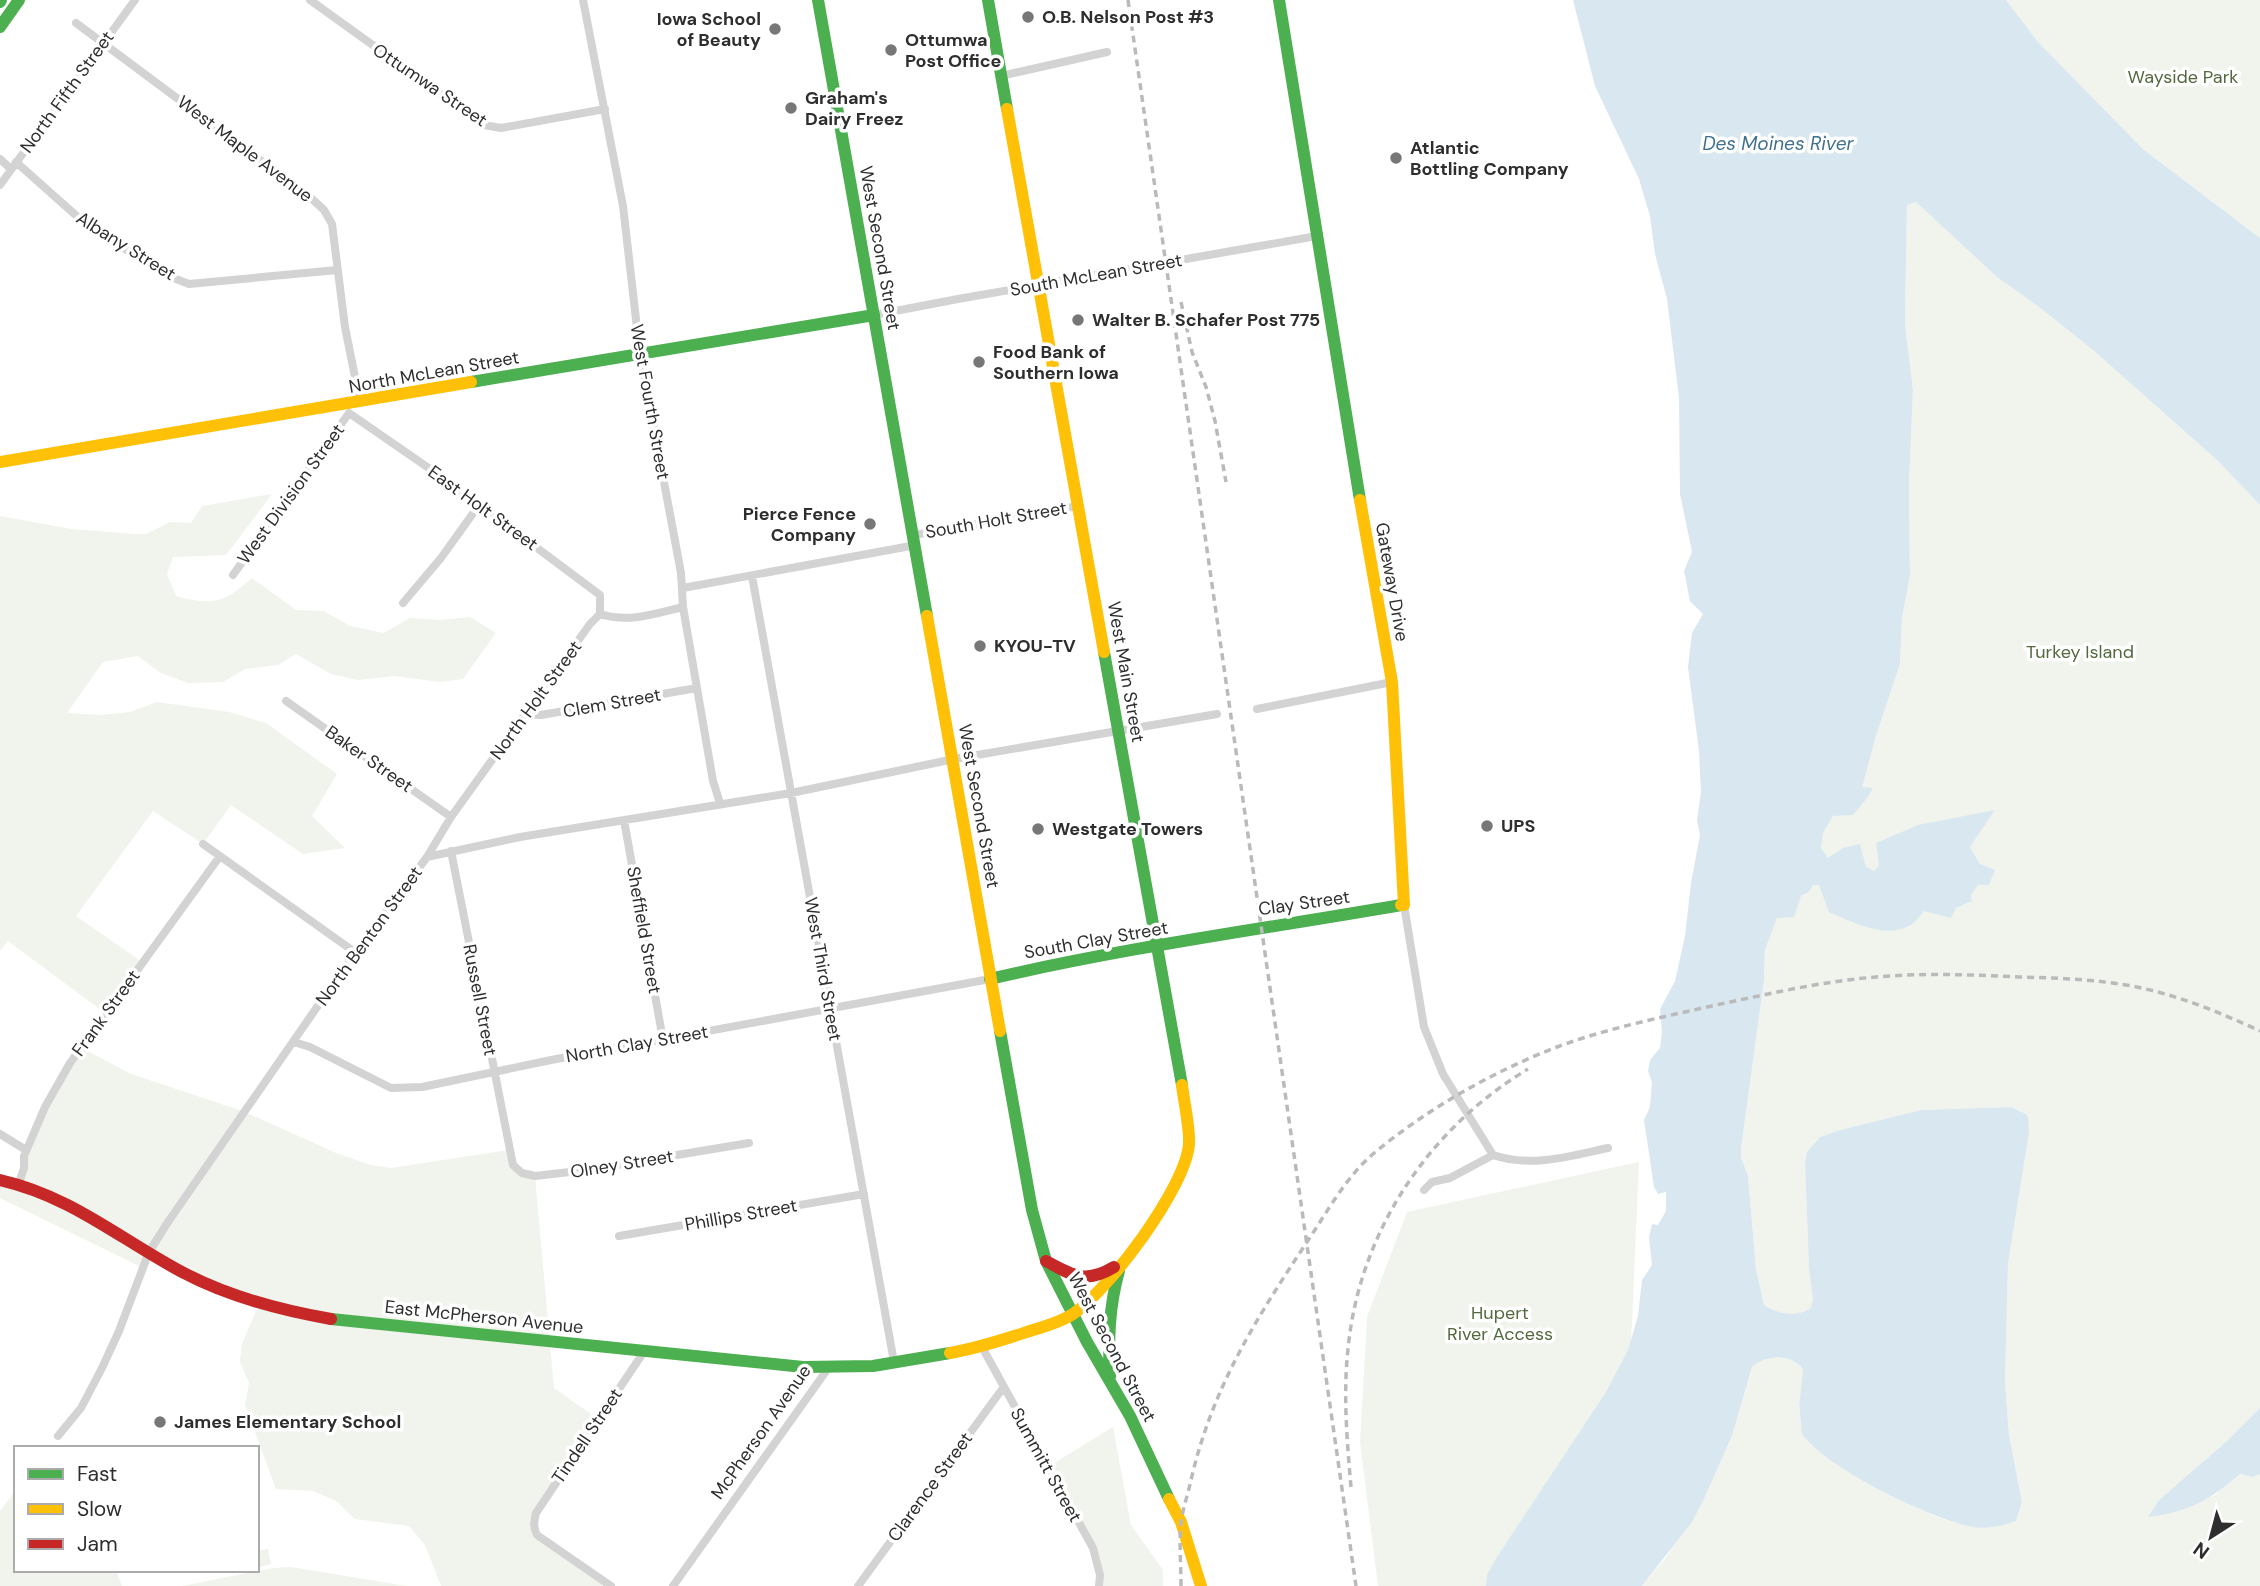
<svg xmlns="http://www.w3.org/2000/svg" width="2260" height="1586" font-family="'DM Sans',sans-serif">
<rect width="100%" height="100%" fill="#fff"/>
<path fill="#f0f4ec" d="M2006 0H2260V238L2144 150 2039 43Z
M1916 202 1997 277 2043 310 2093 350 2217 460 2260 505V1408L2228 1440 2159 1500 2149 1516 2167 1514 2215 1495 2240 1474 2252 1477 2260 1474V1586H1642L1665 1559 1703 1501 1732 1436 1752 1367C1765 1355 1793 1353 1803 1370L1799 1405 1801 1427C1855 1468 1943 1548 2016 1521L2022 1502 2009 1435 2005 1382 2008 1264 2029 1133 2021 1111 2011 1107 1921 1110 1840 1130 1820 1137 1814 1143 1805 1162 1809 1269 1813 1300 1810 1309C1795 1317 1778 1314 1764 1305L1756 1269 1748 1176 1741 1157V1149L1764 981 1765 950 1777 918 1801 896 1809 892 1813 885H1820L1910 925 1924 911 1956 908 1972 901 1971 895 1978 885 1995 871 1980 864 1970 847 1994 811 1961 818 1879 865 1874 871 1866 868 1843 848 1828 859 1821 848 1823 833 1833 816 1868 797 1872 789 1861 788 1876 736 1900 664 1902 618 1910 576 1909 484 1913 390 1905 324 1907 205Z
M272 494 226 555 173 557 167 574 176 596C212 606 224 603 252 578L296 610 324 611 350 626 384 633 410 618 440 620 470 617 496 633 463 679 440 682 394 676 358 680 331 674 296 654 278 665 245 669 223 682 188 683 161 673 138 656 103 662 67 713 101 715 130 712 157 702 229 712 266 723 337 774 312 816 345 848 303 854 231 805 203 844 153 811 76 916 142 962 105 1013 8 941 0 951V516L71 529 135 534H146L170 522 191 523 202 506Z
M80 1047 131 1074 245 1112 336 1153 371 1165 391 1168 509 1150 513 1166 535 1176 554 1388 598 1419 536 1513 534 1529 605 1582 602 1586H441L425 1545 409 1526 355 1519 336 1501 313 1491 276 1489 245 1405 249 1383 240 1362 242 1344 259 1304 150 1252 143 1268 0 1198V1180L19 1183 45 1107Z
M1639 1162 1631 1345 1566 1482 1491 1586H1378L1360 1442 1367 1317 1407 1212Z
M1113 1427 1131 1525 1163 1570V1586H1099L1093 1548 1048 1467Z
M16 1490V1570H116L122 1586H0V1511Z
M268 1549 271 1564 257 1568V1551Z
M291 1567 407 1586H182L273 1568Z"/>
<path fill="#d9e8f0" d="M1573 0H2006L2039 43 2144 150 2260 238V505L2217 460 2093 350 2043 310 1997 277 1916 202 1907 205 1905 324 1913 390 1909 484 1910 576 1902 618 1900 664 1876 736 1862 787 1873 788 1868 797 1853 815 1833 816 1823 833 1821 848 1828 858 1843 848 1860 844 1866 867 1874 871 1879 865 1876 843 1918 825 1995 810 1970 847 1980 864 1995 870 1989 885H1978L1971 895 1972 901 1956 908 1951 918 1924 911C1920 916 1915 923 1909 926 1884 939 1853 922 1829 912L1819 885H1813L1809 892 1801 896 1794 917 1777 918 1765 950 1764 981 1741 1149V1157L1748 1176 1756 1269 1764 1305C1778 1314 1795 1317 1810 1309L1813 1300 1809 1269 1805 1162 1807 1152 1820 1137 1840 1130 1921 1110 2011 1107 2026 1114 2028 1117 2029 1133 2008 1264 2005 1382 2009 1435 2022 1502 2016 1521C2004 1526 1986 1529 1973 1527 1930 1519 1828 1469 1802 1434L1799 1405 1803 1370C1793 1353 1765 1355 1752 1367L1732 1436 1703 1501 1692 1522 1642 1586H1486L1487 1575 1495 1560 1606 1392 1628 1350 1638 1316 1642 1280 1652 1265 1649 1237 1652 1224 1658 1225 1666 1211V1192L1658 1194 1654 1187 1644 1120 1650 1107 1652 1082 1648 1071 1650 1060 1660 1048 1662 1031 1660 1009 1675 981 1685 936 1691 883 1700 835 1697 820 1701 792 1699 751 1688 667 1692 633 1703 614 1690 601 1684 571 1692 552 1680 494 1679 398 1667 299 1655 254 1650 216 1639 179 1595 86Z
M2260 1408V1474L2252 1477 2240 1474C2210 1500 2189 1512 2148 1517L2159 1500 2228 1440Z"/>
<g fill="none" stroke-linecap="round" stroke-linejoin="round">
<path stroke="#d3d3d3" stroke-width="8" d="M310 0 484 125 501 128 605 109
M583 0 623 206 640 354 681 573 683 607 713 781 720 803
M76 23 311 198 324 210 332 224 345 327 360 402
M1001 76 1107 52
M0 159 11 169
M16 162 89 227 171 277 189 284 337 270
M0 185 135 0
M874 315 958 299 1317 236
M349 413 446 480 600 595V614
M914 535 1078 506
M233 575 349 413
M752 576 894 1362
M683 588 916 545
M403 603 441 558 479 505
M600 614C629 623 654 614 683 607
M286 701 451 817
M1257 709 1392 682
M526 714 541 715 697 688
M624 820 663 1040
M203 844 356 953
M451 851 513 1165 522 1173 535 1176 587 1170 749 1143
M427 857 451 817 590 624 600 614
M1404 905 1424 1027 1443 1074 1493 1155
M294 1042 310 1047 391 1088 422 1087 551 1060 990 979
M0 1134 26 1150
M1493 1155C1531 1168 1570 1156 1608 1148
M19 1183 24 1168V1156L45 1107 70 1063 220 856
M1424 1190 1432 1182 1450 1178 1493 1155
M619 1236 864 1194
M982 1347 1093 1548 1100 1575 1099 1586
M58 1436 81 1408 102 1368 119 1331 149 1252 168 1222 333 984 427 857 520 837 791 793 954 759 1217 714
M611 1586 537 1535C533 1527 534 1521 536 1513L645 1350
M673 1586 829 1367
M858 1586 1003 1388"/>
<path stroke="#4caf50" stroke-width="12" d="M818 0 927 616
M988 0 1007 109
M1279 0 1360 500
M0 2 1 0
M0 27 19 0
M471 382 874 315
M1104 652 1182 1085
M990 979C1126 947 1264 929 1401 905
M1000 1031 1032 1210 1046 1261 1087 1342 1130 1416 1169 1499
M331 1319 803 1367 873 1366 950 1353
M1110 1377C1108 1340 1109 1307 1119 1271"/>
<path stroke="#ffc107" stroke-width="12" d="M1007 109 1104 652
M0 462 471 382
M1360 500 1392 682 1404 905H1401
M927 616 1000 1031
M950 1353C979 1348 1005 1339 1033 1330 1046 1326 1061 1322 1073 1314 1109 1290 1186 1187 1189 1144 1190 1127 1184 1103 1182 1085
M1169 1499 1181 1522 1201 1586"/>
<path stroke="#c62828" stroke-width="12" d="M0 1180C71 1196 120 1239 182 1272 229 1297 279 1310 331 1319
M1046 1261C1073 1276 1086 1284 1114 1267"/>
<path stroke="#bababa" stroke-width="3.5" stroke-dasharray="7 5" stroke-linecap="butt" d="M1128 0 1356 1586
M1181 302 1192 352 1206 387 1215 421 1226 482
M1351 1487C1347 1441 1343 1394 1348 1349 1359 1233 1428 1129 1528 1069
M1181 1586C1181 1565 1179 1543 1181 1522 1183 1508 1188 1494 1191 1480 1212 1389 1254 1322 1305 1245 1326 1214 1345 1178 1373 1154 1427 1109 1492 1072 1557 1047 1608 1028 1663 1017 1716 1005 1773 993 1832 979 1891 976 1934 973 1976 975 2019 977 2055 978 2090 979 2126 985 2173 993 2217 1011 2260 1031"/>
</g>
<g fill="#777" stroke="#fff" stroke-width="2.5">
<circle cx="1028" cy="17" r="7"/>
<circle cx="775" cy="29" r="7"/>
<circle cx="891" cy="50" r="7"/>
<circle cx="791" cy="108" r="7"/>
<circle cx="1396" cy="158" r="7"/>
<circle cx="1078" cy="320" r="7"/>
<circle cx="979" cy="362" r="7"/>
<circle cx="870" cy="524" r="7"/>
<circle cx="980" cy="646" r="7"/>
<circle cx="1487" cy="826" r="7"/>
<circle cx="1038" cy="829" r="7"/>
<circle cx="160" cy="1422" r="7"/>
</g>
<g text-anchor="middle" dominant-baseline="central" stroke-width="7" stroke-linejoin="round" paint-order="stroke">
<g font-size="18" font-weight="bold" fill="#2e2e2e" stroke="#fff" text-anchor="start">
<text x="1042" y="17">O.B. Nelson Post #3</text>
<text x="761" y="19" text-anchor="end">Iowa School<tspan x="761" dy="21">of Beauty</tspan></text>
<text x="905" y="40">Ottumwa<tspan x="905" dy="21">Post Office</tspan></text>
<text x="805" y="98">Graham's<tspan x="805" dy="21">Dairy Freez</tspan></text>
<text x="1410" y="148">Atlantic<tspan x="1410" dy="21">Bottling Company</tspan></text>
<text x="1092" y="320">Walter B. Schafer Post 775</text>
<text x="993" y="352">Food Bank of<tspan x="993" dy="21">Southern Iowa</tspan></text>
<text x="856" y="514" text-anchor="end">Pierce Fence<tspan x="856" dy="21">Company</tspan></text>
<text x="994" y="646">KYOU-TV</text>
<text x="1501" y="826">UPS</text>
<text x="1052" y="829">Westgate Towers</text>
<text x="174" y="1422">James Elementary School</text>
</g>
<g font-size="18" fill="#52683d" stroke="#fff">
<text x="2183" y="77">Wayside Park</text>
<text x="2080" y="652">Turkey Island</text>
<text x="1500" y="1313">Hupert<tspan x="1500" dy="21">River Access</tspan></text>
</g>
<g font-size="18" fill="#2e2e2e" stroke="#fff">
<text transform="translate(430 85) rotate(34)">Ottumwa Street</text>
<text transform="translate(67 92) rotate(-54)">North Fifth Street</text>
<text transform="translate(245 149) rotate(37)">West Maple Avenue</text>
<text transform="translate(126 246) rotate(32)">Albany Street</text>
<text transform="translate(880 248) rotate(80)">West Second Street</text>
<text transform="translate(1096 275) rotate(-10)">South McLean Street</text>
<text transform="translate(434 372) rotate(-10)">North McLean Street</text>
<text transform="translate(650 402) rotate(80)">West Fourth Street</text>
<text transform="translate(291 494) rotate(-54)">West Division Street</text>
<text transform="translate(483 508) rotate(36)">East Holt Street</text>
<text transform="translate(996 520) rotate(-10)">South Holt Street</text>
<text transform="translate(1392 582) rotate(80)">Gateway Drive</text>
<text transform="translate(1126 672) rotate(80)">West Main Street</text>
<text transform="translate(536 700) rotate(-54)">North Holt Street</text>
<text transform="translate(612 703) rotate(-10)">Clem Street</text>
<text transform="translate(369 759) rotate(35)">Baker Street</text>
<text transform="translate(979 806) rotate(80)">West Second Street</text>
<text transform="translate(1304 903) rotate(-8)">Clay Street</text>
<text transform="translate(644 930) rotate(80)">Sheffield Street</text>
<text transform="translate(369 936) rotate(-54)">North Benton Street</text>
<text transform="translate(1096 940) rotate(-10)">South Clay Street</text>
<text transform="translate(823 969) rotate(80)">West Third Street</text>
<text transform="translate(480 1000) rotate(79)">Russell Street</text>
<text transform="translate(106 1013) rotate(-54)">Frank Street</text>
<text transform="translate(637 1044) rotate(-10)">North Clay Street</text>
<text transform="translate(622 1164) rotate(-9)">Olney Street</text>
<text transform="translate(741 1215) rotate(-10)">Phillips Street</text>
<text transform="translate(484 1317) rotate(6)">East McPherson Avenue</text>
<text transform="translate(1112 1347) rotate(62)">West Second Street</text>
<text transform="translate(761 1432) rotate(-55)">McPherson Avenue</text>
<text transform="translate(587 1436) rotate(-56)">Tindell Street</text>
<text transform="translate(1046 1465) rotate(61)">Summitt Street</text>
<text transform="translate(930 1487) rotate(-54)">Clarence Street</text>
</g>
<g font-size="19" font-style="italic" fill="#3f718d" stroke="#fff">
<text x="1778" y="143">Des Moines River</text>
</g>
</g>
<rect x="14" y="1446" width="245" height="126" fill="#ffffff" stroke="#ababab" stroke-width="2"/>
<rect x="28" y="1469" width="35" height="10" fill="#4caf50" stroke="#ababab" stroke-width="2"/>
<text x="77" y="1481" font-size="21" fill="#2e2e2e">Fast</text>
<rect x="28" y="1504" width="35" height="10" fill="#ffc107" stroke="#ababab" stroke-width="2"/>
<text x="77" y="1516" font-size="21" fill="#2e2e2e">Slow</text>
<rect x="28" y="1539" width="35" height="10" fill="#c62828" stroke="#ababab" stroke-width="2"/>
<text x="77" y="1551" font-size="21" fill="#2e2e2e">Jam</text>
<g transform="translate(2211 1537) rotate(216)" stroke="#ffffff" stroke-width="5" paint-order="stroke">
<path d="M0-5L12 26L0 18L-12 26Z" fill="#2e2e2e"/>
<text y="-10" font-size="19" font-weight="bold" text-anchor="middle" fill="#2e2e2e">N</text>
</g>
</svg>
